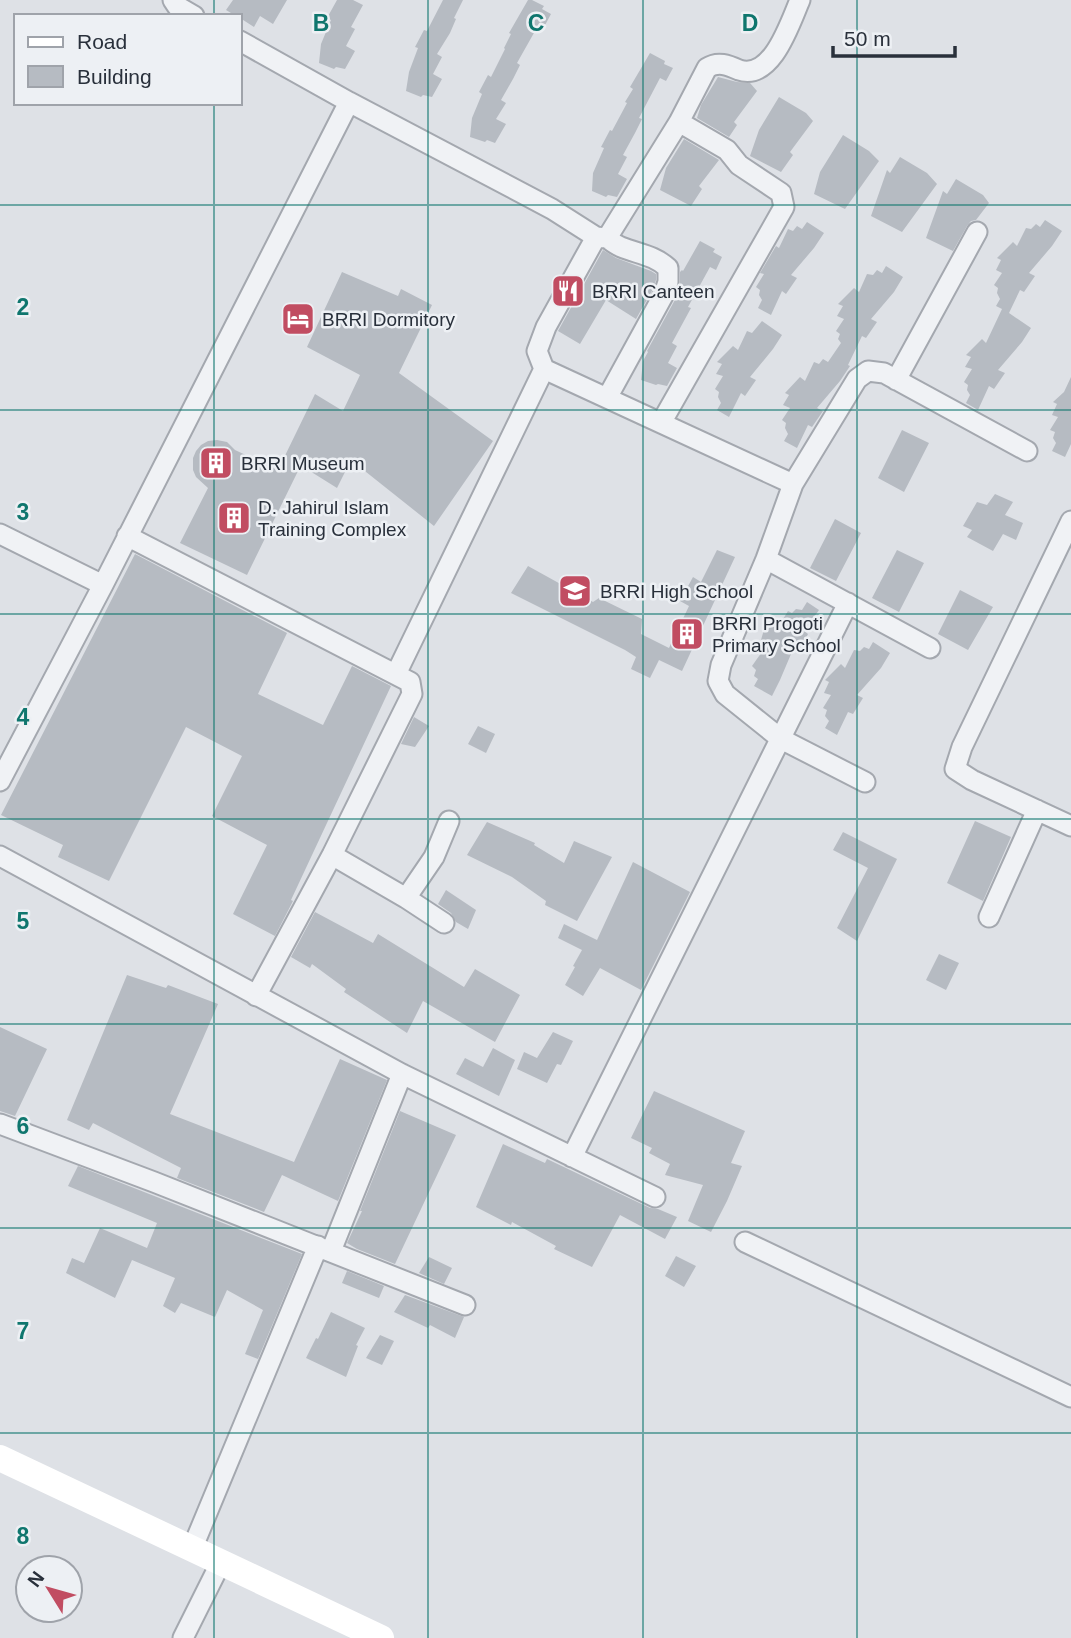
<svg xmlns="http://www.w3.org/2000/svg" width="1071" height="1638" font-family="Helvetica,sans-serif">
<rect width="100%" height="100%" fill="#dee1e6"/>
<path fill="#b6bbc2" d="M233 0H287L273 24 260 16 254 27 240 18V16H236L226 10Z
M337 0H353L363 5 351 27 355 29 346 46 355 51 345 69 336 67 334 69 319 63 321 44 331 20 327 18Z
M443 0H463L454 18 456 19 450 33 437 54 442 57 433 74 442 79 432 97 423 95 421 97 406 91 409 72 418 48 415 47 424 30 427 31Z
M528 0H532L544 6 542 9 551 14 544 27 539 24 517 63 520 65 513 79 501 100 506 103 496 119 506 124 495 143 487 140 485 142 470 137 472 118 482 94 479 92 488 75 491 77 505 49 504 48 511 34 509 33Z
M650 53 665 61 664 64 673 68 666 81 660 78 639 118 642 119 635 133 623 155 627 157 618 174 627 179 617 197 608 195 606 197 592 191 593 173 604 148 601 147 610 130 612 131 627 103 625 102 633 89 630 87Z
M718 77 737 82 750 83 757 91 734 122 737 125 729 137 697 118 701 105Z
M779 97 806 113 813 121 790 152 793 155 781 172 750 156 759 130Z
M843 135 869 151 879 161 845 209 814 194 820 172Z
M684 139 719 160 699 186 702 189 691 206 660 190 666 168Z
M900 157 927 173 937 184 902 232 871 216 887 170 890 173Z
M956 179 983 195 989 203 976 220 971 221 967 226 953 251 926 238 943 191 947 194Z
M1045 220 1062 231 1052 246 1029 273 1035 276 1024 292 1020 290 1009 313 1031 328 1022 342 998 370 1005 373 994 389 989 386 978 410 966 403 970 395 967 390 968 385 964 382 972 369 965 367 971 357 966 355 982 339 986 343 1002 309 996 306 1000 299 997 293 998 288 994 285 1002 273 996 270 1001 260 997 258 1013 242 1017 246 1026 228 1031 229 1036 224 1040 227Z
M807 222 824 233 814 248 791 275 797 278 786 294 782 291 771 315 758 308 762 300 759 295 760 290 756 287 764 274 760 273 776 246 779 248 788 229 793 231 797 226 802 229Z
M700 241 715 249 713 252 722 257 716 270 710 267 688 307 691 308 672 343 677 346 668 363 677 368 667 386 658 384 656 385 641 380 643 361 648 352 647 351 676 298 680 285V272L682 270 683 271Z
M603 250 616 258 651 271 656 274V280L653 289 636 319 606 300 580 344 558 331Z
M886 266 903 277 894 292 871 319 877 322 866 338 862 336 848 365 850 366 840 381 817 408 823 411 812 427 808 425 797 448 784 441 788 434 785 428 786 423 782 420 790 408 783 405 789 395 785 393 800 377 805 381 814 362 819 364 823 359 828 362 841 343 838 339 840 334 836 331 844 319 837 316 843 306 838 304 854 288 859 292 867 274 873 275 877 270 882 273Z
M342 272 398 296 401 289 432 305 399 373 493 441 434 526 351 460 337 488 305 468 303 471 299 469 247 575 180 543 208 488 196 477 193 470V458L196 451 201 445 208 441 217 440 227 442 235 450 278 470 315 394 343 411 360 375 307 347Z
M762 321 782 335 773 349 750 377 756 380 745 396 741 393 729 417 717 410 721 403 718 397 719 392 715 389 723 376 716 374 722 364 717 362 733 346 738 350 747 331 752 333Z
M1071 377V444L1065 457 1052 451 1056 443 1053 438 1055 432 1050 430 1058 417 1052 415 1057 404 1053 402 1064 392Z
M902 430 929 443 904 492 878 478Z
M995 494 1013 502 1005 515 1023 523 1016 540 1003 534 993 551 967 537 972 530 963 526 977 502 987 505Z
M835 519 861 533 836 581 810 568Z
M717 550 735 557 682 671 659 660 650 678 631 669 636 657 625 650 511 593 528 566 593 602 599 598 642 619 641 634 669 648 689 606 680 601 693 577 701 582Z
M897 550 924 563 899 612 872 598Z
M135 554 287 633 258 694 323 725 352 666 391 686 291 900 293 901 275 936 233 914 267 845 212 816 242 756 186 727 109 881 58 857 63 845 1 815Z
M960 590 993 607 968 650 938 634Z
M807 602 819 610 804 631 808 634 799 651 794 647 780 680 772 696 754 686 758 679 754 676 756 670 752 666 764 649 759 647 765 626 768 629 775 619 780 624 788 611 792 613 796 609 802 610Z
M873 642 890 653 881 668 857 695 863 698 853 714 848 712 837 735 825 728 829 721 825 716 827 710 823 708 831 695 824 693 829 682 825 680 841 664 845 668 854 650 860 651 864 647 869 649Z
M414 717 429 726 415 747 401 744Z
M478 726 495 734 486 753 468 744Z
M975 821 1011 837 983 901 947 883Z
M487 822 535 843 534 845 564 863 574 841 612 857 577 921 545 905 546 901 512 877 467 855Z
M843 832 897 859 857 941 837 928 868 868 833 850Z
M633 862 690 892 641 990 600 968 583 996 565 985 575 967 573 966 582 950 558 938 564 924 597 940Z
M446 890 476 910 468 929 456 922 451 913 438 904Z
M315 912 373 943 378 934 464 987 475 969 520 995 495 1042 423 1001 407 1033 344 992 346 989 312 964 310 968 291 957Z
M939 954 959 963 946 990 926 980Z
M127 975 166 988 168 985 218 1004 170 1114 294 1162 340 1059 387 1080 338 1201 282 1175 264 1212 177 1178 181 1168 93 1123 89 1130 67 1120Z
M0 1027 47 1049 15 1116 0 1111Z
M553 1032 573 1041 561 1065 557 1064 547 1083 517 1069 524 1052 537 1058Z
M493 1048 515 1060 499 1096 456 1074 465 1058 483 1067Z
M654 1091 745 1131 731 1163 742 1166 727 1201 711 1232 688 1221 703 1185 665 1175 670 1164 649 1153 652 1148 631 1138Z
M400 1111 456 1135 395 1264 357 1249 347 1243 362 1211H360Z
M503 1144 545 1163 547 1159 650 1208 658 1209 677 1217 665 1239 620 1215 592 1267 554 1249 556 1246 512 1222 511 1225 476 1207Z
M78 1166 302 1254 258 1359 245 1354 263 1310 227 1290 215 1317 181 1303 175 1313 163 1306 175 1278 132 1260 115 1298 66 1273 72 1258 84 1263 100 1228 147 1248 157 1223 68 1186Z
M676 1256 696 1266 684 1287 665 1276Z
M429 1257 452 1268 444 1284 419 1273Z
M347 1271 384 1286 379 1298 342 1283Z
M405 1295 464 1317 455 1338 430 1325 428 1328 394 1312Z
M331 1312 365 1328 356 1345 358 1346 346 1377 306 1358 316 1338 318 1339Z
M380 1335 394 1341 382 1365 366 1358Z"/>
<g fill="none" stroke-linecap="round" stroke-linejoin="round">
<defs>
<path id="minor" d="M173 0 177 6 194 16
M240 41 349 102 552 209 596 237 546 327 537 351 544 369 793 484
M596 237 607 238 679 122 707 68C718 61 728 65 739 70 772 81 790 23 800 0
M607 238C611 241 616 245 621 247 638 254 654 255 668 268V282L664 294 607 398
M896 380 977 232
M661 423 784 207 781 193 739 165 727 150 679 122
M1071 521 962 747 955 769 972 780 1071 826
M0 534 103 585
M127 536 410 682 412 694 332 855 256 996
M766 559 930 648
M396 674 544 369
M0 781 103 585 349 102
M865 782 781 739 725 694 718 681 721 665 766 559 793 484 857 379 868 371 884 373 1027 451
M332 855 406 898 444 923
M0 856 402 1074 655 1197
M406 898 434 857 449 821
M989 917 1037 810
M0 1124 154 1182 465 1305
M572 1157 848 603
M745 1242 1071 1397
M331 1251 402 1074
M192 1549 318 1246
M183 1638 221 1562"/>
</defs>
<use href="#minor" stroke="#a4a8af" stroke-width="23"/>
<use href="#minor" stroke="#f0f2f5" stroke-width="19"/>
<path stroke="#fff" stroke-width="26" d="M0 1458 381 1638"/>
</g>
<path fill="none" stroke="#0f766e" stroke-width="2" stroke-opacity="0.55" d="M214 0V16M428 0V1638M643 0V1638M857 0V1638M214 103V1638M0 205H1071M0 410H1071M0 614H1071M0 819H1071M0 1024H1071M0 1228H1071M0 1433H1071"/>
<defs>
<symbol id="restaurant-square" viewBox="-11 -11 22 22"><rect x="-9" y="-9" width="18" height="18" rx="4" fill="#c14d62" stroke="#edf0f4"/><path d="M-5-6h1v4h1v-4h1v4h1v-4h1v5L-1.5 .5V6h-2V.5L-5-1ZM5-6V6H3V1.5H1.5Q1.5-4 5-6Z" fill="#fff"/></symbol>
<symbol id="hotel-square" viewBox="-11 -11 22 22"><rect x="-9" y="-9" width="18" height="18" rx="4" fill="#c14d62" stroke="#edf0f4"/><path d="M-6-4.5h1.5V1H6V5H4.5V3h-9V5H-6ZM-4 0a1.8 1.8 0 1 1 3.6 0ZM.5 0V-2.5h3Q6-2.5 6 0Z" fill="#fff"/></symbol>
<symbol id="building-square" viewBox="-11 -11 22 22"><rect x="-9" y="-9" width="18" height="18" rx="4" fill="#c14d62" stroke="#edf0f4"/><path d="M-4-6H4V6H1V3H-1V6H-4ZM-2.5-4.3h1.7v1.8h-1.7ZM.8-4.3h1.7v1.8H.8ZM-2.5-1h1.7V.8h-1.7ZM.8-1h1.7V.8H.8Z" fill="#fff"/></symbol>
<symbol id="school-square" viewBox="-11 -11 22 22"><rect x="-9" y="-9" width="18" height="18" rx="4" fill="#c14d62" stroke="#edf0f4"/><path d="M0-5L7-2L0 1L-7-2ZM-4 1L0 2.5L4 1V4Q0 6-4 4Z" fill="#fff"/></symbol>
</defs>
<g fill-rule="evenodd">
<use href="#restaurant-square" x="549" y="272" width="38" height="38"/>
<use href="#hotel-square" x="279" y="300" width="38" height="38"/>
<use href="#building-square" x="197" y="444" width="38" height="38"/>
<use href="#building-square" x="215" y="499" width="38" height="38"/>
<use href="#school-square" x="556" y="572" width="38" height="38"/>
<use href="#building-square" x="668" y="615" width="38" height="38"/>
</g>
<g text-anchor="middle" dominant-baseline="central" stroke-width="5" stroke-linejoin="round" paint-order="stroke">
<g font-size="19" fill="#29303b" stroke="#edf0f4" text-anchor="start">
<text x="592" y="291">BRRI Canteen</text>
<text x="322" y="319">BRRI Dormitory</text>
<text x="241" y="463">BRRI Museum</text>
<text x="258" y="507">D. Jahirul Islam<tspan x="258" dy="22">Training Complex</tspan></text>
<text x="600" y="591">BRRI High School</text>
<text x="712" y="623">BRRI Progoti<tspan x="712" dy="22">Primary School</tspan></text>
</g>
</g>
<g font-size="23" text-anchor="middle" font-weight="bold" fill="#0f766e" stroke="#edf0f4" stroke-width="5" stroke-linejoin="round" paint-order="stroke">
<text x="321" y="31">B</text>
<text x="536" y="31">C</text>
<text x="750" y="31">D</text>
<text x="23" y="315">2</text>
<text x="23" y="520">3</text>
<text x="23" y="725">4</text>
<text x="23" y="929">5</text>
<text x="23" y="1134">6</text>
<text x="23" y="1339">7</text>
<text x="23" y="1544">8</text>
</g>
<rect x="14" y="14" width="228" height="91" fill="#edf0f4" stroke="#9fa3aa" stroke-width="2"/>
<rect x="28" y="37" width="35" height="10" fill="#ffffff" stroke="#9fa3aa" stroke-width="2"/>
<text x="77" y="49" font-size="21" fill="#29303b">Road</text>
<rect x="28" y="66" width="35" height="21" fill="#b6bbc2" stroke="#9fa3aa" stroke-width="2"/>
<text x="77" y="84" font-size="21" fill="#29303b">Building</text>
<g transform="translate(49 1589) rotate(307)"><circle r="33" fill="#edf0f4" stroke="#9fa3aa" stroke-width="2"/>
<path d="M0-5L12 26L0 18L-12 26Z" fill="#c14d62"/>
<text y="-10" font-size="19" font-weight="bold" text-anchor="middle" fill="#29303b">N</text>
</g>
<path d="M833 46v10h122v-10" fill="none" stroke="#29303b" stroke-width="3.5"/>
<text x="844" y="46" font-size="21" fill="#29303b" stroke="#edf0f4" stroke-width="5" paint-order="stroke">50 m</text>
</svg>
